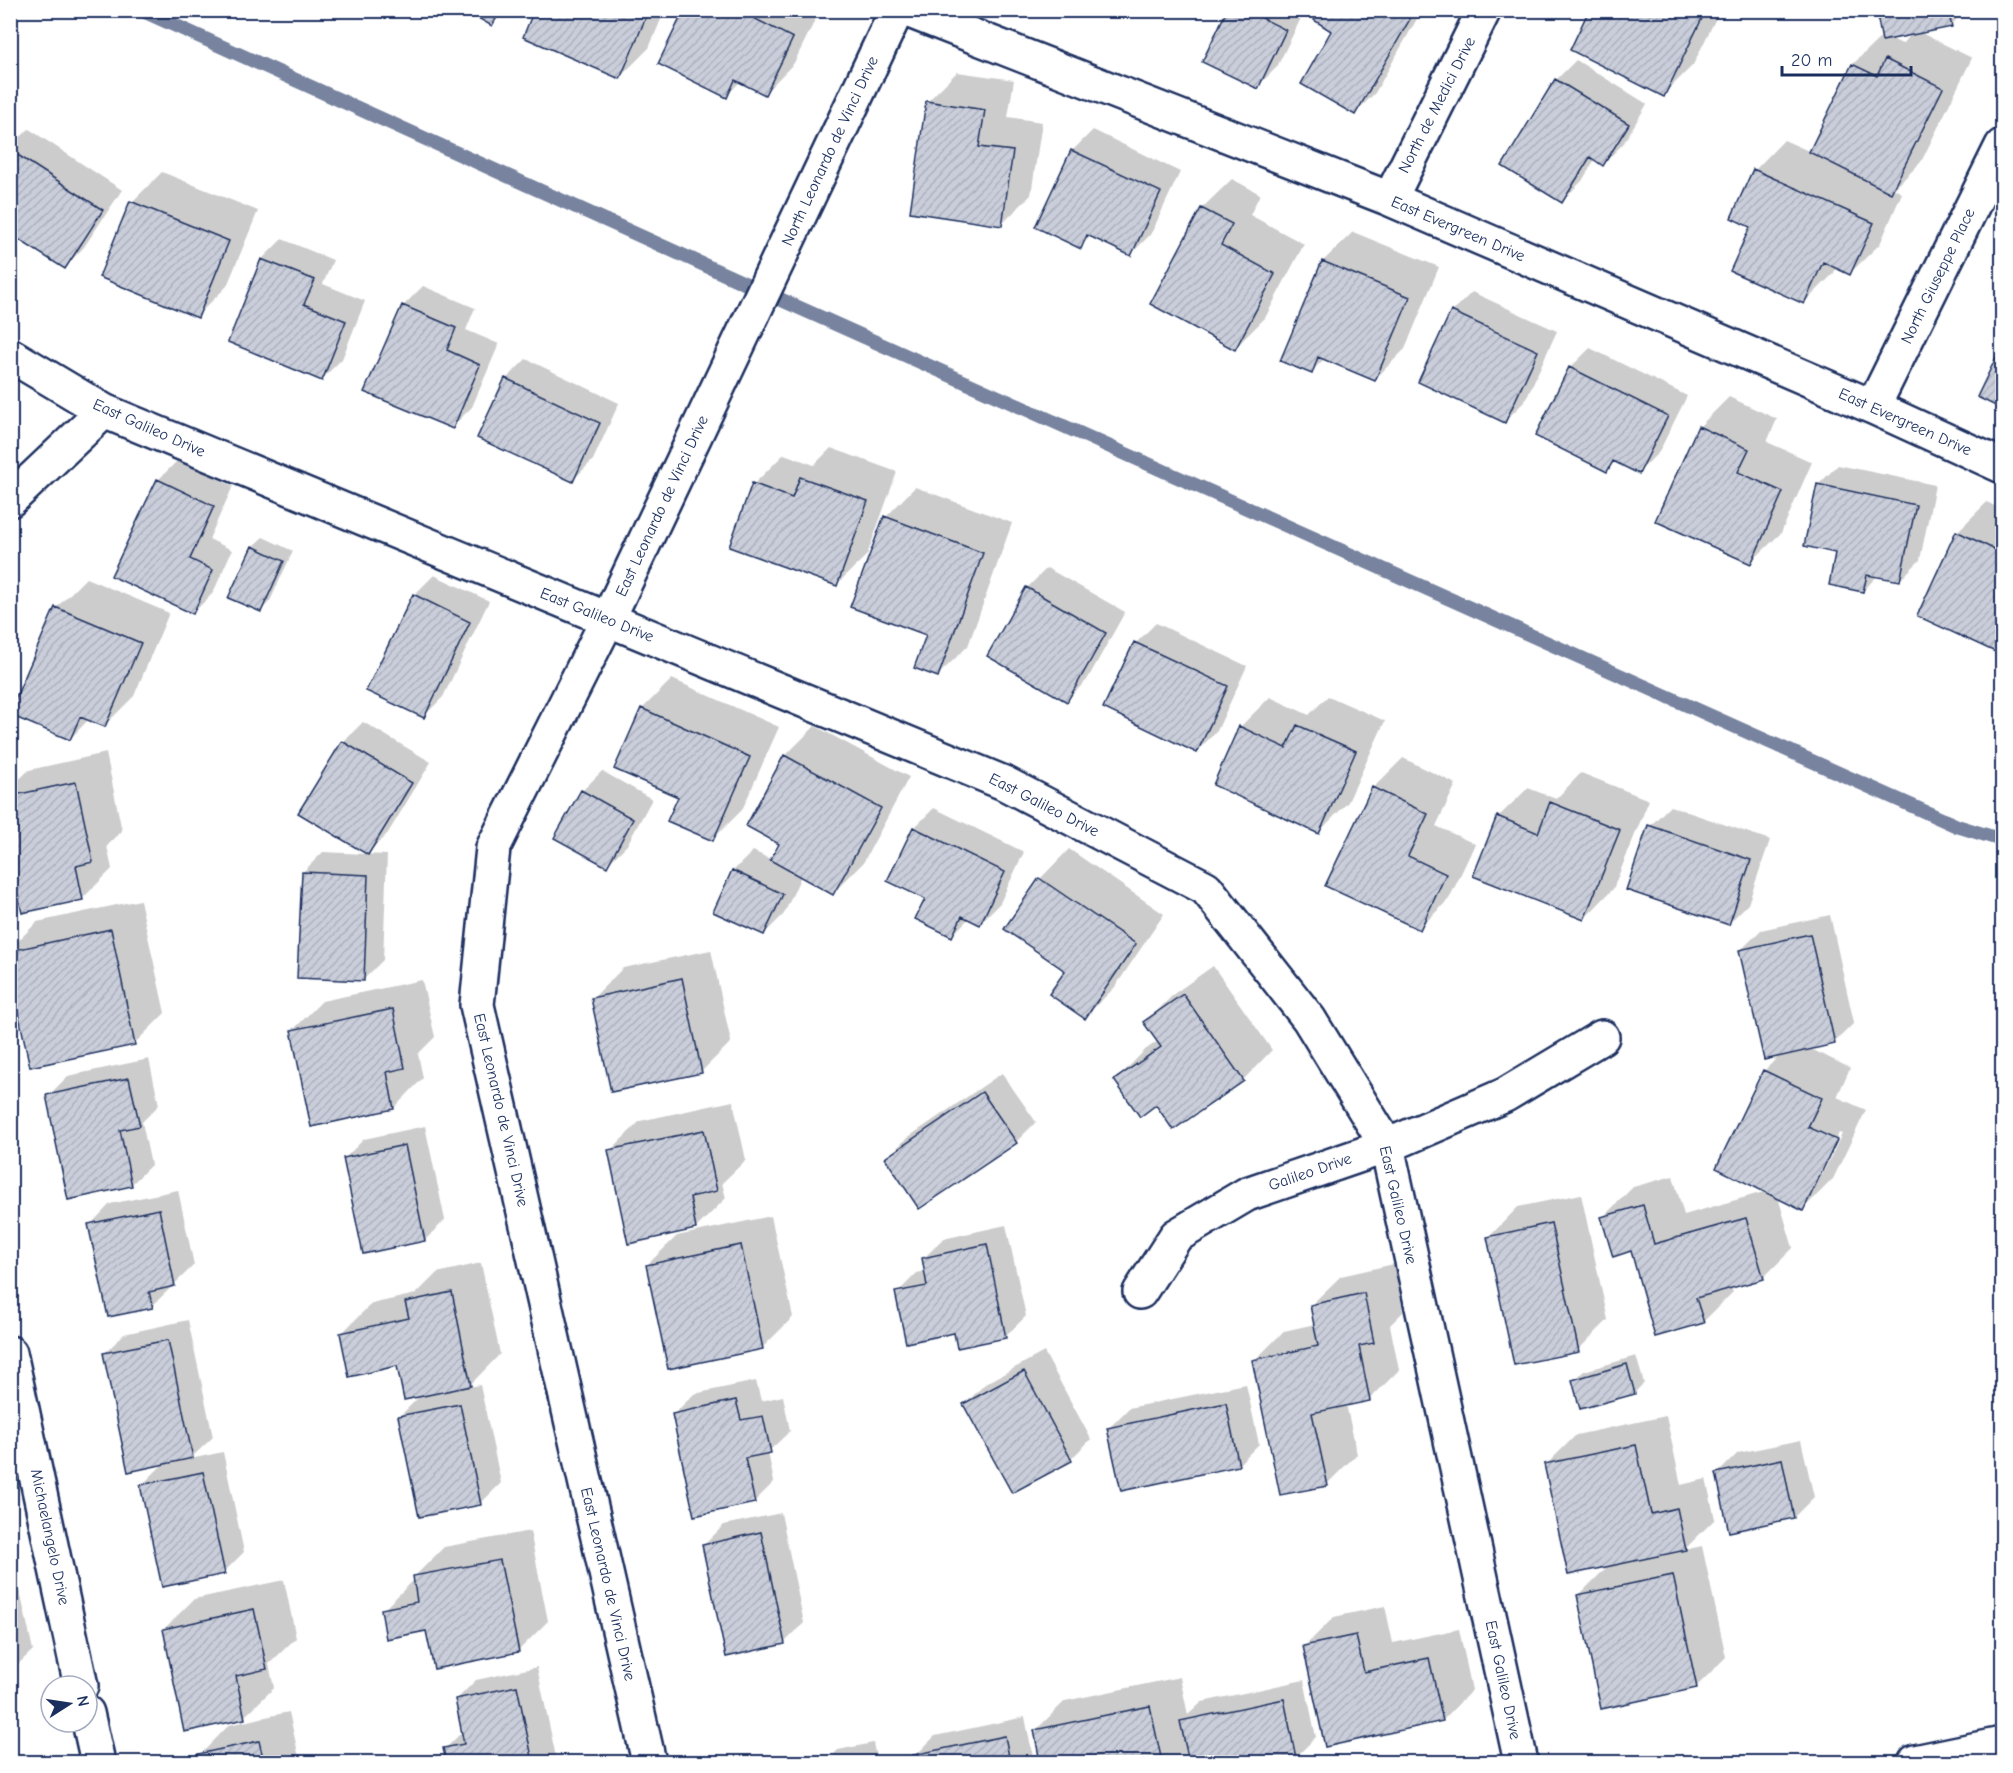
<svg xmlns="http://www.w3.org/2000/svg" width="2013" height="1773" font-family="'Comic Neue',sans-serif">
<defs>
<pattern id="building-hatch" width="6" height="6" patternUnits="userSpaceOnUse" patternTransform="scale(1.5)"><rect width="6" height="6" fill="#caceda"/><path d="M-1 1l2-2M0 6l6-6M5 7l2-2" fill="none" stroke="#adb1be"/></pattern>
</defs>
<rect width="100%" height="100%" fill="#fff"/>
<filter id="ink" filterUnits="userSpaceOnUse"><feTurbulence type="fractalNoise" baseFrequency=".0167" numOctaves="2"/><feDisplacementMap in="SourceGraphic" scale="12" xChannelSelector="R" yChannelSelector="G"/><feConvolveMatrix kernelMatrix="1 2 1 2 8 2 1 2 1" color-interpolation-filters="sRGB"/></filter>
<g filter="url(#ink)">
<path fill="#0003" fill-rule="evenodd" d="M467 10H506L492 24Z
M536 10H665L649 48 620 77Z
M686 10H820L794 63 765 93 741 81 726 96Z
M1228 10H1305L1277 67 1257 87Z
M1321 10H1422L1375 93 1355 113 1333 30Z
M1591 10H1720L1693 65 1663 95Z
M1878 10H1966L1951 25 1919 32 1972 58 1921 162 1894 189 1902 193 1880 244 1850 273 1836 267 1834 273 1804 303 1752 226 1755 170 1784 140 1811 152 1853 64 1883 35ZM1913 33 1902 44 1890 38Z
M1576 60 1647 104 1623 144 1603 164 1595 159 1582 181 1562 201 1556 80Z
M957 72 1014 80 1008 117 1042 122 1031 195 1002 224 927 102Z
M29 129 122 190 84 247 65 267 10 232V147Z
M1093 130 1180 172 1151 234 1131 254 1092 235 1080 247 1037 226 1073 150Z
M162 172 258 211 227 286 197 316 101 276 132 202Z
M1232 179 1260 194 1250 215 1304 244 1265 318 1235 348 1152 303 1202 208Z
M1353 232 1439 267 1405 349 1375 379 1325 358 1311 372 1323 261Z
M282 239 333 260 323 284 365 301 342 359 322 379 230 341 262 259Z
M423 286 475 308 466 330 499 344 472 407 452 427 403 306Z
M1472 292 1557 331 1525 401 1505 421 1452 312Z
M1590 348 1687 396 1659 452 1639 472 1616 461 1607 470 1537 435 1570 368Z
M2002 348V408L1979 396Z
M526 359 619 403 593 460 573 480 506 379Z
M1729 397 1777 419 1767 442 1812 462 1781 533 1751 562 1699 427Z
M831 448 897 472 867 555 837 584 754 484 784 454 814 465Z
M178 460 233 486 209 539 232 550 213 593 193 613 158 480Z
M1838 465 1935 485 1920 560 1900 580 1878 575 1863 591 1837 552 1818 485Z
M915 487 1012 523 968 646 938 675 928 635 886 517Z
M1987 502 2002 510V654L1919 615 1957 532Z
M263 537 293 551 270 601 261 611 230 597 253 546Z
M1047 568 1125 612 1087 680 1067 700 1027 588Z
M434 575 489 601 443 697 423 717 414 595Z
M86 578 169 613 134 696 104 726 89 719 70 739 56 608Z
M1156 623 1247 666 1217 731 1197 751 1136 643Z
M672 679 779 727 742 810 712 840 680 797 642 709Z
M1328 696 1385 721 1348 802 1319 832 1240 727 1270 697 1309 715Z
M363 722 431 762 388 833 368 853 343 742Z
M815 726 909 777 863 863 833 893 801 876 784 914 764 934 733 871 753 851 772 860 781 843 785 756Z
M106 753 122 831 107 846 112 869 82 899 10 851V788L29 770Z
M1403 758 1456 784 1436 826 1475 844 1449 899 1419 929 1373 788Z
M602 771 652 799 627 845 607 865 582 791Z
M1581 773 1649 800 1613 889 1584 919 1498 817 1528 788 1556 799Z
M1670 806 1770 840 1748 904 1728 924 1650 826Z
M934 808 1024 852 1000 903 980 923 969 918 952 936 927 899 914 828Z
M1069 849 1164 914 1115 987 1085 1017 1067 970 1040 879Z
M323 852 387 855 383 960 363 980 303 872Z
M140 900 165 1013 135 1043 31 1065 10 968V949L37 922Z
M1830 915 1854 1023 1834 1043 1809 1048 1850 1068 1837 1097 1866 1110 1833 1179 1803 1209 1778 1197 1793 1248 1763 1278 1731 1287 1733 1292 1703 1322 1603 1217 1633 1187 1673 1176 1684 1215 1767 1191 1764 1071 1781 1054 1741 950 1761 930ZM1839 1133 1842 1134 1822 1175H1819Z
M711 950 731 1042 701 1072 593 998 623 968Z
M1213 966 1272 1050 1243 1080 1157 1103 1116 1080 1145 1050 1158 1041 1145 1023 1175 993Z
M422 980 435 1037 418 1054 423 1078 394 1108 292 1031 322 1001Z
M149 1059 159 1105 142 1122 151 1165 131 1185 48 1096 68 1076Z
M1002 1073 1036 1122 1016 1142 887 1158 907 1138Z
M733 1101 746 1160 722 1183 726 1198 696 1228 610 1151 640 1121Z
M425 1126 445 1220 425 1240 344 1159 364 1139Z
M178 1190 194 1265 152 1306 90 1225 110 1204Z
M1581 1194 1608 1320 1578 1350 1489 1237 1518 1207Z
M771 1216 793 1317 763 1347 669 1367 647 1265 677 1236Z
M1006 1225 1026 1316 1006 1336 955 1331 897 1293 917 1273 926 1271 923 1259 943 1239Z
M481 1263 500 1354 468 1387 480 1385 501 1483 481 1503 399 1417 421 1395 398 1365 341 1334 371 1304 416 1294 437 1273Z
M1394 1264 1403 1312 1390 1325 1399 1370 1369 1400 1346 1404 1357 1454 1327 1484 1254 1361 1284 1331 1315 1324 1311 1305 1341 1276Z
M188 1320 213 1437 190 1459 223 1452 244 1552 224 1572 142 1485 164 1463 104 1354 124 1334Z
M1044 1352 1091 1439 1071 1459 965 1404 985 1384Z
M1636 1356 1644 1383 1634 1393 1574 1380 1584 1371Z
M756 1381 761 1401 783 1396 790 1431 768 1452 774 1482 754 1502 674 1414 694 1394Z
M1246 1384 1259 1444 1239 1464 1122 1489 1109 1428 1129 1408Z
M1666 1416 1681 1485 1706 1479 1715 1519 1684 1550 1702 1546 1726 1657 1696 1687 1579 1595 1609 1565 1546 1465 1576 1435Z
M1801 1440 1814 1497 1794 1517 1718 1473 1738 1453Z
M781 1513 804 1623 784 1643 704 1545 724 1525Z
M530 1531 548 1621 518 1651 428 1629 383 1610 415 1579 414 1577 444 1547Z
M10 1546 33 1650 10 1672Z
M284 1580 296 1638 269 1664 274 1688 244 1717 164 1629 194 1599Z
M1385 1606 1393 1643 1459 1629 1472 1690 1443 1720 1304 1647 1334 1617Z
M537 1667 557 1762H448L445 1749 463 1731 456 1700 476 1680Z
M1180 1677 1188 1715 1202 1702 1304 1680 1316 1737 1296 1757 1270 1762H1190L1188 1755 1181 1762H1042L1035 1731 1065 1701Z
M289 1712 300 1762H201L200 1755 229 1725Z
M1025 1717 1034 1762H916L915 1756 935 1736Z
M873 1743 877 1762H826L838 1750Z"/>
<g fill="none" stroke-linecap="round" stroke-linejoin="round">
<path stroke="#77839f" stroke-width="14" d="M141 10 764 292 1957 826 2002 840"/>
</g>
<path fill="url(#building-hatch)" stroke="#1b2f5e" stroke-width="1.5" d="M464 10H501L492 26Z
M534 10H649L620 79 523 37Z
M684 10H738L793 38 765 95 735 80 727 98 658 64Z
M1227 10H1246L1286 30 1258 89 1202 62Z
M1320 10H1396L1410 19 1355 115 1301 84 1331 31 1314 20Z
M1589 10H1706L1664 97 1570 50Z
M1876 10H1948L1952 27 1882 41Z
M1885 59 1943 88 1891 193 1809 152 1852 64 1877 76Z
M1555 79 1629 124 1603 166 1590 157 1562 203 1502 166Z
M926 101 985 110 979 147 1013 151 1002 226 910 212Z
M10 150 103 210 65 269 10 234Z
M1071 150 1161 192 1131 256 1087 235 1081 249 1035 227Z
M1753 169 1874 223 1850 275 1823 262 1804 304 1730 271 1750 227 1731 218Z
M130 201 229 241 198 318 99 277Z
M1201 208 1232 224 1221 245 1275 274 1235 350 1150 304Z
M261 259 315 280 304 304 346 321 322 381 228 342Z
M1322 261 1410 297 1375 381 1318 357 1312 374 1280 361Z
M402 305 456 328 447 350 480 365 453 429 364 392Z
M1451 311 1538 351 1505 423 1418 382Z
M2002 345V409L1977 397Z
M1569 367 1668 416 1639 474 1613 461 1607 472 1535 436Z
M505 378 600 423 573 482 477 438Z
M1698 426 1749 449 1738 472 1783 492 1751 564 1655 521Z
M800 477 868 501 837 586 729 547 752 483 792 498Z
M157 479 214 506 190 559 213 570 193 614 111 576Z
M1817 484 1916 505 1900 581 1867 575 1863 592 1829 585 1835 553 1804 546Z
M884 516 983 553 938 677 914 668 926 635 850 607Z
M1956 531 2002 553V655L1917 616Z
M252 546 284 561 261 612 228 598Z
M1026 587 1106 633 1067 702 987 656Z
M413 594 470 622 424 718 366 691Z
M55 607 141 643 105 727 80 717 70 740 10 715V711Z
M1134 642 1228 686 1197 753 1103 708Z
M641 708 750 757 713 841 667 821 678 797 614 769Z
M1297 725 1356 751 1319 834 1213 785 1239 726 1286 748Z
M342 741 412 783 368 855 298 813Z
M784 755 881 808 833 895 770 860 779 844 746 826Z
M76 782 93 862 76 866 83 900 22 913 10 859V796Z
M1372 787 1428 814 1408 856 1446 874 1420 930 1325 886Z
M581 790 633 819 607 867 554 838Z
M1550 802 1620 830 1584 920 1473 876 1497 816 1538 833Z
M1648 825 1751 860 1729 925 1626 890Z
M913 827 1005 872 980 925 962 916 952 937 915 919 925 899 887 881Z
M732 870 783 894 764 935 713 912Z
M302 872 368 875 364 981 297 978Z
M1039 878 1136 944 1085 1019 1049 994 1065 971 1004 929Z
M111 929 135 1045 30 1067 10 975V951Z
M1810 934 1835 1044 1764 1060 1739 950Z
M682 978 702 1073 611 1092 591 998Z
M1183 994 1244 1081 1173 1130 1156 1105 1140 1117 1114 1080 1161 1047 1143 1022Z
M393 1009 405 1068 387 1072 394 1109 311 1127 291 1030Z
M1763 1070 1822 1098 1808 1127 1837 1140 1803 1211 1716 1168Z
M129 1078 140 1126 120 1130 132 1186 68 1200 46 1095Z
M982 1092 1017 1143 919 1209 885 1158Z
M704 1130 717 1191 690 1197 696 1229 628 1244 608 1150Z
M405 1145 425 1241 363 1254 343 1158Z
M1643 1205 1654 1244 1746 1218 1764 1279 1696 1298 1704 1323 1655 1337 1631 1251 1613 1257 1601 1217Z
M159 1209 175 1286 149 1292 153 1308 108 1317 88 1224Z
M1551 1223 1579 1352 1514 1365 1487 1237Z
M987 1244 1006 1338 957 1348 954 1333 906 1343 895 1292 927 1286 922 1258Z
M741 1245 763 1349 668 1369 646 1265Z
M452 1292 471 1386 404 1400 397 1366 349 1377 340 1333 409 1318 405 1302Z
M1364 1293 1374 1343 1359 1346 1370 1401 1312 1413 1328 1486 1280 1495 1252 1360 1318 1346 1310 1305Z
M168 1340 193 1458 128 1472 103 1353Z
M1627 1364 1635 1394 1580 1409 1572 1380Z
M1024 1371 1072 1461 1012 1493 963 1404Z
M736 1400 741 1420 763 1416 771 1453 745 1458 755 1503 694 1516 672 1414Z
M1226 1403 1239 1466 1121 1491 1107 1428Z
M460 1404 481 1505 419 1517 398 1416Z
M1636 1445 1651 1514 1677 1508 1686 1550 1568 1575 1544 1464Z
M1782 1459 1794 1518 1729 1532 1716 1473Z
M203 1472 225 1574 162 1587 140 1485Z
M761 1532 785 1644 726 1657 702 1545Z
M500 1560 519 1652 434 1669 426 1631 386 1639 381 1609 417 1602 413 1576Z
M1673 1575 1697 1688 1601 1709 1577 1595Z
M254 1609 267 1669 236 1676 245 1719 184 1732 163 1629Z
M1356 1635 1364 1672 1429 1658 1443 1721 1325 1747 1303 1646Z
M517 1686 533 1762H446L443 1748 464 1744 455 1699Z
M1284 1699 1296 1758 1277 1762H1189L1180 1721Z
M1150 1706 1162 1762H1040L1034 1730Z
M1005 1736 1010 1762H915L913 1755Z
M259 1741 264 1762H200L198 1754Z"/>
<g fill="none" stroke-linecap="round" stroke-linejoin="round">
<defs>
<path id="minor" d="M907 10 1390 199 1873 407 2002 466
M1390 199 1484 10
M10 355 104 411 1004 783 1206 888 1309 1019 1387 1146 1521 1762
M1873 407 2002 146
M10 500 104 411
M1140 1292 1176 1236 1247 1194 1387 1146 1505 1095 1602 1037
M10 1353 81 1686
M87 1713 98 1762
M649 1762 477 1005 493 848 608 619 897 10
M1915 1762 2002 1744"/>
</defs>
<use href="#minor" stroke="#1b2f5e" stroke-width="38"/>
<use href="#minor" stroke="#fff" stroke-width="33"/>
</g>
</g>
<g text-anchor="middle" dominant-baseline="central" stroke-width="5" stroke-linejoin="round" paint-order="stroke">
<g font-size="16" fill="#1b2f5e" stroke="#fff">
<text transform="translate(1437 105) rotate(-63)">North de Medici Drive</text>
<text transform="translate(830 151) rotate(-65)">North Leonardo de Vinci Drive</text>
<text transform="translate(1458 229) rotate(23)">East Evergreen Drive</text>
<text transform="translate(1938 276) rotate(-64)">North Giuseppe Place</text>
<text transform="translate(1905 422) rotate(24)">East Evergreen Drive</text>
<text transform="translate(149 428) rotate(24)">East Galileo Drive</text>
<text transform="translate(662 506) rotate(-65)">East Leonardo de Vinci Drive</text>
<text transform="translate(597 615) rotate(22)">East Galileo Drive</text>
<text transform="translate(1044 805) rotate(27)">East Galileo Drive</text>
<text transform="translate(501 1110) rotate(77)">East Leonardo de Vinci Drive</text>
<text transform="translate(1310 1172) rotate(-19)">Galileo Drive</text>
<text transform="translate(1398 1205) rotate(77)">East Galileo Drive</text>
<text transform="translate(50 1537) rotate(78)">Michaelangelo Drive</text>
<text transform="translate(608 1584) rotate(77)">East Leonardo de Vinci Drive</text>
<text transform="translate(1503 1680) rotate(78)">East Galileo Drive</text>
</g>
</g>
<rect width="2013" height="1773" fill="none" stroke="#fff" stroke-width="36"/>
<rect x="18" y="18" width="1977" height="1737" fill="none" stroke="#1b2f5e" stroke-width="2" filter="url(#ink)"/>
<g transform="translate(69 1704) rotate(78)"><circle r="28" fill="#ffffff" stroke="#a4acbf" stroke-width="1.5"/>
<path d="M0-4.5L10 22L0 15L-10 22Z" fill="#1b2f5e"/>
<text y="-9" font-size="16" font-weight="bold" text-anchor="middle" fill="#1b2f5e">N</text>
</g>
<path d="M1782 66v9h129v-9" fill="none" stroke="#1b2f5e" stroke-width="3"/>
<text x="1791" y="66" font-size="18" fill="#1b2f5e" stroke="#ffffff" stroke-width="4.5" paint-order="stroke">20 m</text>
</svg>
